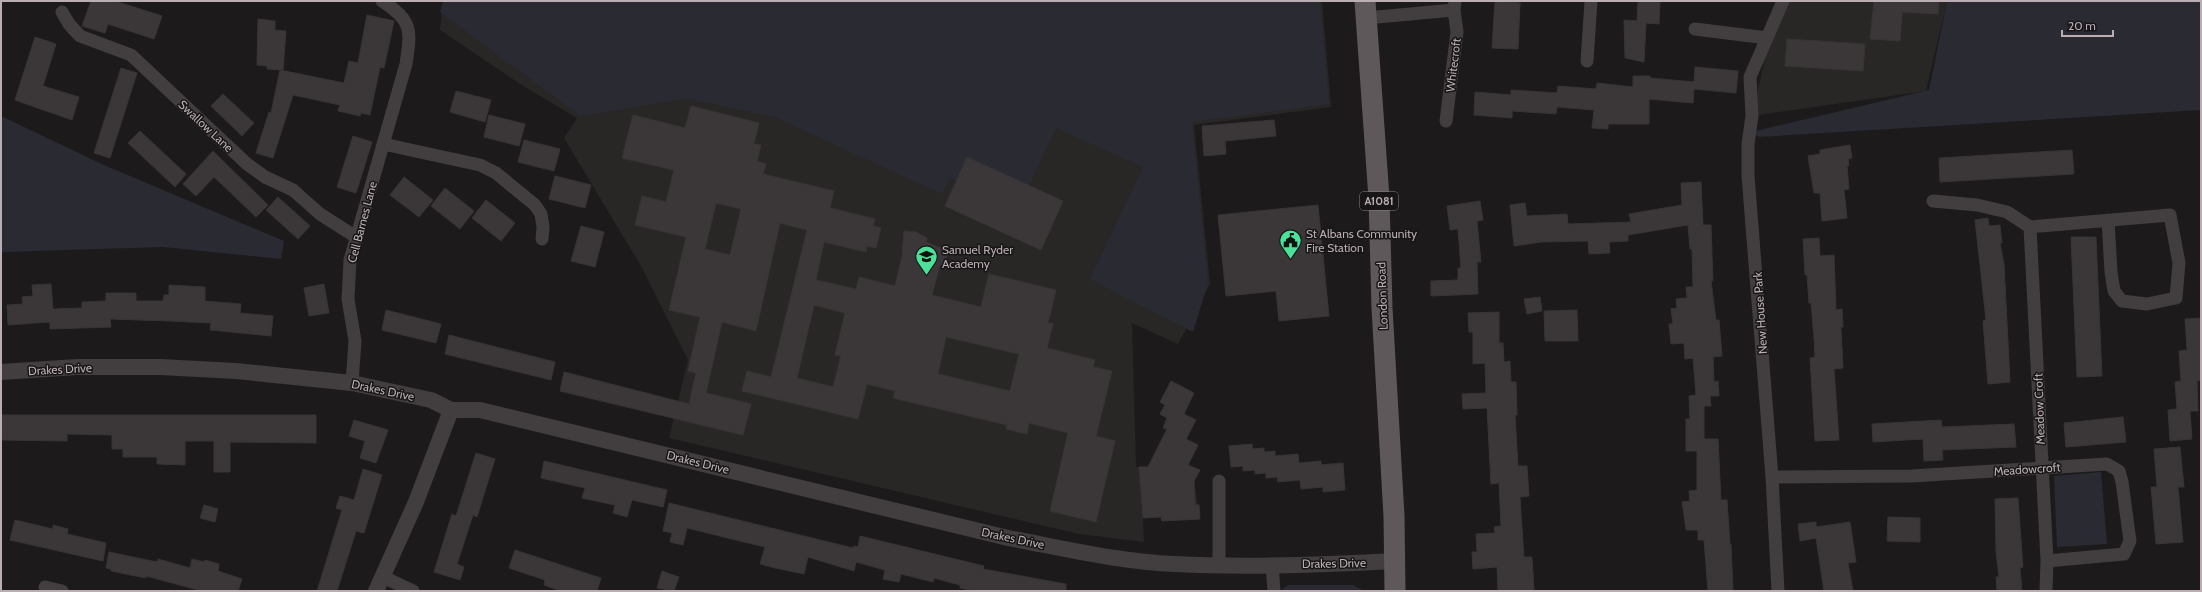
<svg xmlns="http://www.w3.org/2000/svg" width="2202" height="592" font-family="Cabin,sans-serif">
<rect width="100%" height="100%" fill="#1c1a1a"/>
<path fill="#292626" d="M443 1H1322L1331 107 1194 125 1210 284 1178 344 1132 323 1136 467 1164 466 1194 481 1200 519 1162 521 1161 517 1143 518 1144 542 1079 534 669 438 688 360 642 268 564 138 577 118 520 84 440 30Z
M1789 1H1947L1926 91 1752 116 1769 41Z"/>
<path fill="#2a2a33" d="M443 1H1320L1329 104 1192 122 1208 283 1193 332 1090 279 1143 167 1056 128 1029 186 957 181 950 178 942 194 775 117 686 98 581 116 440 12Z
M1947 1H2201V110L1759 137 1751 132 1929 90Z
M1 116 104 165 284 241 281 259 163 247 1 252Z
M2101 472 2107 544 2057 547 2054 476Z
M1288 585H1353L1364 591H1280Z"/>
<path fill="#3b3738" stroke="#383435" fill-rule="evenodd" d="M91 1H115L162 16 154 39 108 24 105 33 82 26Z
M1495 1 1520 3 1518 49 1492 48Z
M1638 1H1660L1659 24 1646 23 1644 62 1625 58 1624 20 1637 21Z
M1874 1H1939L1938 14 1902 12 1900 41 1870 39Z
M367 15 394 21 384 68 380 67 370 115 361 113 360 116 338 111 340 105 293 95 273 158 256 153 269 112 271 113 280 70 344 83 349 61 358 63Z
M258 19 275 21V30L286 31 283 70 267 69V66L257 65Z
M35 37 56 44 43 86 79 97 72 120 15 100Z
M1787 39 1865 44 1863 71 1785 66Z
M1695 67 1738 71 1736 93 1694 89 1693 103 1649 99V124H1608V129L1592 128 1594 110 1557 107 1556 114 1512 111V118L1474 115 1475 92 1511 95V90L1557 93 1558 86 1596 89 1597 83 1633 87V76H1650V78L1694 82Z
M121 68 137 73 110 158 94 153Z
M456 91 491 100 485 122 450 112Z
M223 94 254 123 242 136 211 106Z
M691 106 759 123 754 144 761 145 757 161 766 164 763 174 834 191 830 208 875 219 873 226 881 228 876 248 867 246 866 252 824 242 816 280 856 289 859 277 895 286 902 256 904 231 916 232 927 238 926 242 948 251 944 267 940 265 932 295 981 307 989 274 1056 290 1048 323 1053 324 1047 348 1095 360 1093 367 1112 371 1096 436 1115 441 1096 522 1050 511 1068 433 1029 423 1027 434 1006 429 1007 425 893 398 895 391 867 384 858 419 742 391 747 371 771 377 807 230 780 223 756 331 722 322 706 393 751 404 743 435 560 391 564 372 689 404 696 373 688 371 700 317 669 310 686 237 635 225 642 196 666 202 674 170 622 158 633 115 685 128ZM716 203 741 209 730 255 705 249ZM814 305 845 313 835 355 841 356 833 387 797 378ZM946 337 1019 354 1010 391 938 374Z
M489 115 525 124 519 146 484 137Z
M1274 120 1276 136 1225 141 1226 154 1204 156 1202 126Z
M140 131 186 174 175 187 128 143Z
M353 136 372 142 356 193 337 187Z
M524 140 560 149 554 171 518 162Z
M1850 145 1852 158 1848 159 1849 166H1847L1849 189 1844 190 1847 218 1822 221 1820 193H1814L1808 156 1820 154V150Z
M2072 150 2074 174 1940 182 1939 158Z
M213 151 268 205 256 217 214 177 196 196 183 184Z
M967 157 1063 201 1041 250 945 206Z
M555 176 591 185 585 208 549 199Z
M404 177 433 200 419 217 390 195Z
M1701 182 1703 225H1711L1713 281H1711L1716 320H1719L1722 356 1713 357 1714 382 1718 381 1719 396H1710L1711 406H1704V439H1718L1721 500H1727L1730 544H1731L1733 591H1708L1704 540H1698V530H1686L1684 515 1682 502 1690 501 1689 491 1697 490V451H1686V419H1690L1689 396 1696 395 1693 358 1685 359 1684 343 1671 344 1669 324H1673L1671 309 1677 308 1676 299 1687 298 1686 287H1693L1692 249H1690L1688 225 1628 235V241L1609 242 1610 253 1589 254 1588 241 1541 242 1514 246 1510 205 1525 203 1527 216 1567 214 1568 224 1631 222 1629 214 1682 205 1681 183Z
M445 188 474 211 460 229 431 206Z
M278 197 310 226 298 239 266 210Z
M486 200 515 223 501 241 472 218Z
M1480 201 1483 220 1477 221 1481 262H1477L1478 294 1431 296V281L1458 280V268H1461L1458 229 1450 230 1447 206Z
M1318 205 1329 316 1279 321 1276 291 1226 296 1218 215Z
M1988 218 1989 226 2000 225 2002 243H2000L2004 264 2010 382 1988 384 1983 321 1986 320 1975 220Z
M581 226 604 232 595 267 571 261Z
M2071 237H2096L2102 376 2077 377Z
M1819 238 1820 256 1834 255 1836 310 1842 309 1843 327H1841L1843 368 1834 369 1839 440 1815 441 1810 358 1815 357 1814 337 1811 303H1809L1807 275H1805L1803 239Z
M51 284 53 309 82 308V302L106 301V293H136V301H163L164 295H169V285L205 287V301L241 304 240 313 273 316 271 336 210 330 211 323 170 321 110 319 111 327 50 329V322L8 325 7 305 23 304 22 297 33 296 32 285Z
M324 284 329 313 309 316 304 288Z
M1540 297 1542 311 1527 314 1524 299Z
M386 310 441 324 436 343 382 330Z
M1577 310 1578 341H1545L1544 311Z
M1499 312V343H1503L1504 362 1510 361 1511 382H1516L1517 415H1515L1518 466H1527L1529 496 1520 497 1524 557H1532L1534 591H1498L1497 567 1473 569 1472 552H1477L1476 534 1495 533 1494 527 1501 526 1499 483 1491 484 1487 408 1463 409 1462 394 1486 393 1485 363 1473 364V332H1469L1468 313Z
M2201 318V380L2197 381 2198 411H2190L2192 439 2170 441 2168 410 2177 409 2175 382 2181 381 2179 351 2187 350 2185 319Z
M449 335 555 362 551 380 445 354Z
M1171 381 1194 393 1184 414 1196 420 1186 439 1198 445 1188 465 1200 470 1194 481 1195 505H1199L1200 519 1162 521 1161 517 1143 518 1139 467H1148L1167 429 1163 428 1167 418 1160 414 1165 405 1160 402Z
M1 415H316V443L230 442V472H214V441H185V465L157 464V457H123V449H112V435L67 434V441L1 440Z
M2123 417 2126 442 2066 447 2064 423Z
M354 420 388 430 376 463 360 458 365 441 349 436Z
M1941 420 1942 427 2014 424 2016 447 1942 450 1943 460 1924 461 1923 439 1873 442 1872 424Z
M1252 444 1253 449 1264 448V452L1275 451V456L1298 454 1299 463 1321 461V465L1343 463 1345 490 1323 492V487L1301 489 1300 480 1278 482 1277 477 1266 478V473L1255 474V470L1243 471V466L1231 467 1229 446Z
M2180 447 2184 487H2178L2183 542 2156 544 2151 487H2157L2154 449Z
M476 453 495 459 477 517 473 515 457 564 464 567 460 580 434 572 452 514 456 516Z
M544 461 667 490 663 507 632 500 627 517 613 513 615 505 582 498 585 488 541 478Z
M363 469 382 475 364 533 356 531 337 591H317L342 510 336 508 340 496 354 500Z
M2018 498 2023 567 2020 568 2022 591H1997L1996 577H1999L1996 552 1995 499Z
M669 503 853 548 854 546 858 547 860 536 984 566 983 569 1066 584V591H974L960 588V585L934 578 933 582 901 574 899 582 883 579 885 570 856 562 854 571 808 557 804 574 775 568 760 564 765 547 740 541 687 528 683 545 670 542 672 533 663 531Z
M204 505 218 509 215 522 200 518Z
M1888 517 1920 518V542L1887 541Z
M15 520 53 529V525L68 529 67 534 106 543 103 561 10 540Z
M1816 522V527L1850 522 1856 562 1848 563 1853 591H1824L1816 538 1800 541 1798 524Z
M515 550 601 578 597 591H561L544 585 545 580 509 568Z
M109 552 157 562 158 559 190 568 192 559 204 562 205 560 219 564 218 571 242 579 238 591H202L146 576V578L111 571V569L106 568Z
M662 571 679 577 674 591 657 588Z"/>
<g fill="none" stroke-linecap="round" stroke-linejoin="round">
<path stroke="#423d3f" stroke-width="13" d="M62 12 69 24 80 36 131 55 247 164 265 177 293 190 320 214 356 237
M1366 18 1454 10 1455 1
M1695 29 1767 38
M1587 61 1591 1
M1446 121 1457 32 1454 10
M383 144 480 165 496 173 535 205 541 214 543 227 542 239
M1933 201 1977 205 2007 212 2030 227 2170 215 2179 263 2176 298 2147 304 2122 301 2114 291 2111 272 2108 220
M2030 227 2047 561 2046 591
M352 383 355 341 348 299 350 260 406 64C411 30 413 21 382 1
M1772 477 1912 476 2107 464 2119 471 2122 482 2130 541 2124 554 2047 561
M1272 564 1274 591
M1219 565V481
M383 577 413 591
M45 587 62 591
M1778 591 1772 477 1748 176V144L1752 116 1750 77 1783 1"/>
<path stroke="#423d3f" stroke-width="16" d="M1 372 77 367H160L236 371 352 383 431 400 451 410H480L1008 538C1062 548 1120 562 1175 564 1248 568 1322 565 1394 561
M376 591 416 502 451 410"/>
<path stroke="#5f585a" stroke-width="21" d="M1365 1 1379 198 1382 308 1394 516 1395 591"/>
</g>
<defs>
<symbol id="civic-pin" viewBox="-11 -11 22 30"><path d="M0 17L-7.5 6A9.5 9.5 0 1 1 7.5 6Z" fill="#4ce198" stroke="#171515"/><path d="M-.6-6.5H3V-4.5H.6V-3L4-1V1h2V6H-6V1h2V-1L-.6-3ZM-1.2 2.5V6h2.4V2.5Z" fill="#111"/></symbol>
<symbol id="school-pin" viewBox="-11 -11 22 30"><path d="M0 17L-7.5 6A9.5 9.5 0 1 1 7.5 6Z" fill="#4ce198" stroke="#171515"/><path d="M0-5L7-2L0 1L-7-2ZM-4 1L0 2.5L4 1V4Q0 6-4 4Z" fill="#111"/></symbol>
</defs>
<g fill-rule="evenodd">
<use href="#civic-pin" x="1278" y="228" width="25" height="34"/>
<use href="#school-pin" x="914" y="244" width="25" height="34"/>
</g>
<g text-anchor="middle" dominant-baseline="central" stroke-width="3" stroke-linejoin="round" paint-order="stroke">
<rect fill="#171515" stroke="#898084" stroke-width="1" x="1360" y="192" width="38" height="18" rx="3"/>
<g font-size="11" font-weight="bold" fill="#baaeb3">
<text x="1379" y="201">A1081</text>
</g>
<g font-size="12" fill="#baaeb3" stroke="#171515">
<text transform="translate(1453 65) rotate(-83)">Whitecroft</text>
<text transform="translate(206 126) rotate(43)">Swallow Lane</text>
<text transform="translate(362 222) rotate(-75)">Cell Barnes Lane</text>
<text transform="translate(1382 296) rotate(-92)">London Road</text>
<text transform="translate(1760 313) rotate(-94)">New House Park</text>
<text transform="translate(60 369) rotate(-3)">Drakes Drive</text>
<text transform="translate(383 390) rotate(12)">Drakes Drive</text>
<text transform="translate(2039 409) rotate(-92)">Meadow Croft</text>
<text transform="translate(698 462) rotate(14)">Drakes Drive</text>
<text transform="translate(2027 469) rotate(-4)">Meadowcroft</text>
<text transform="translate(1013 538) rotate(12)">Drakes Drive</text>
<text transform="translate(1334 563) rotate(-1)">Drakes Drive</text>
</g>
<g font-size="12" fill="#baaeb3" stroke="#171515" text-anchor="start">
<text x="1306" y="233">St Albans Community<tspan x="1306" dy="14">Fire Station</tspan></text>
<text x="942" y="249">Samuel Ryder<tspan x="942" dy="14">Academy</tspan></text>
</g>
</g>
<rect width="2202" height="592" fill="none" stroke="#baaeb3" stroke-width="4"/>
<path d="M2062 30v6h51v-6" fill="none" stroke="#baaeb3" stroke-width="2"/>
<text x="2068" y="30" font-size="12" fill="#baaeb3" stroke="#171515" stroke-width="3" paint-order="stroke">20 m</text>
</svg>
